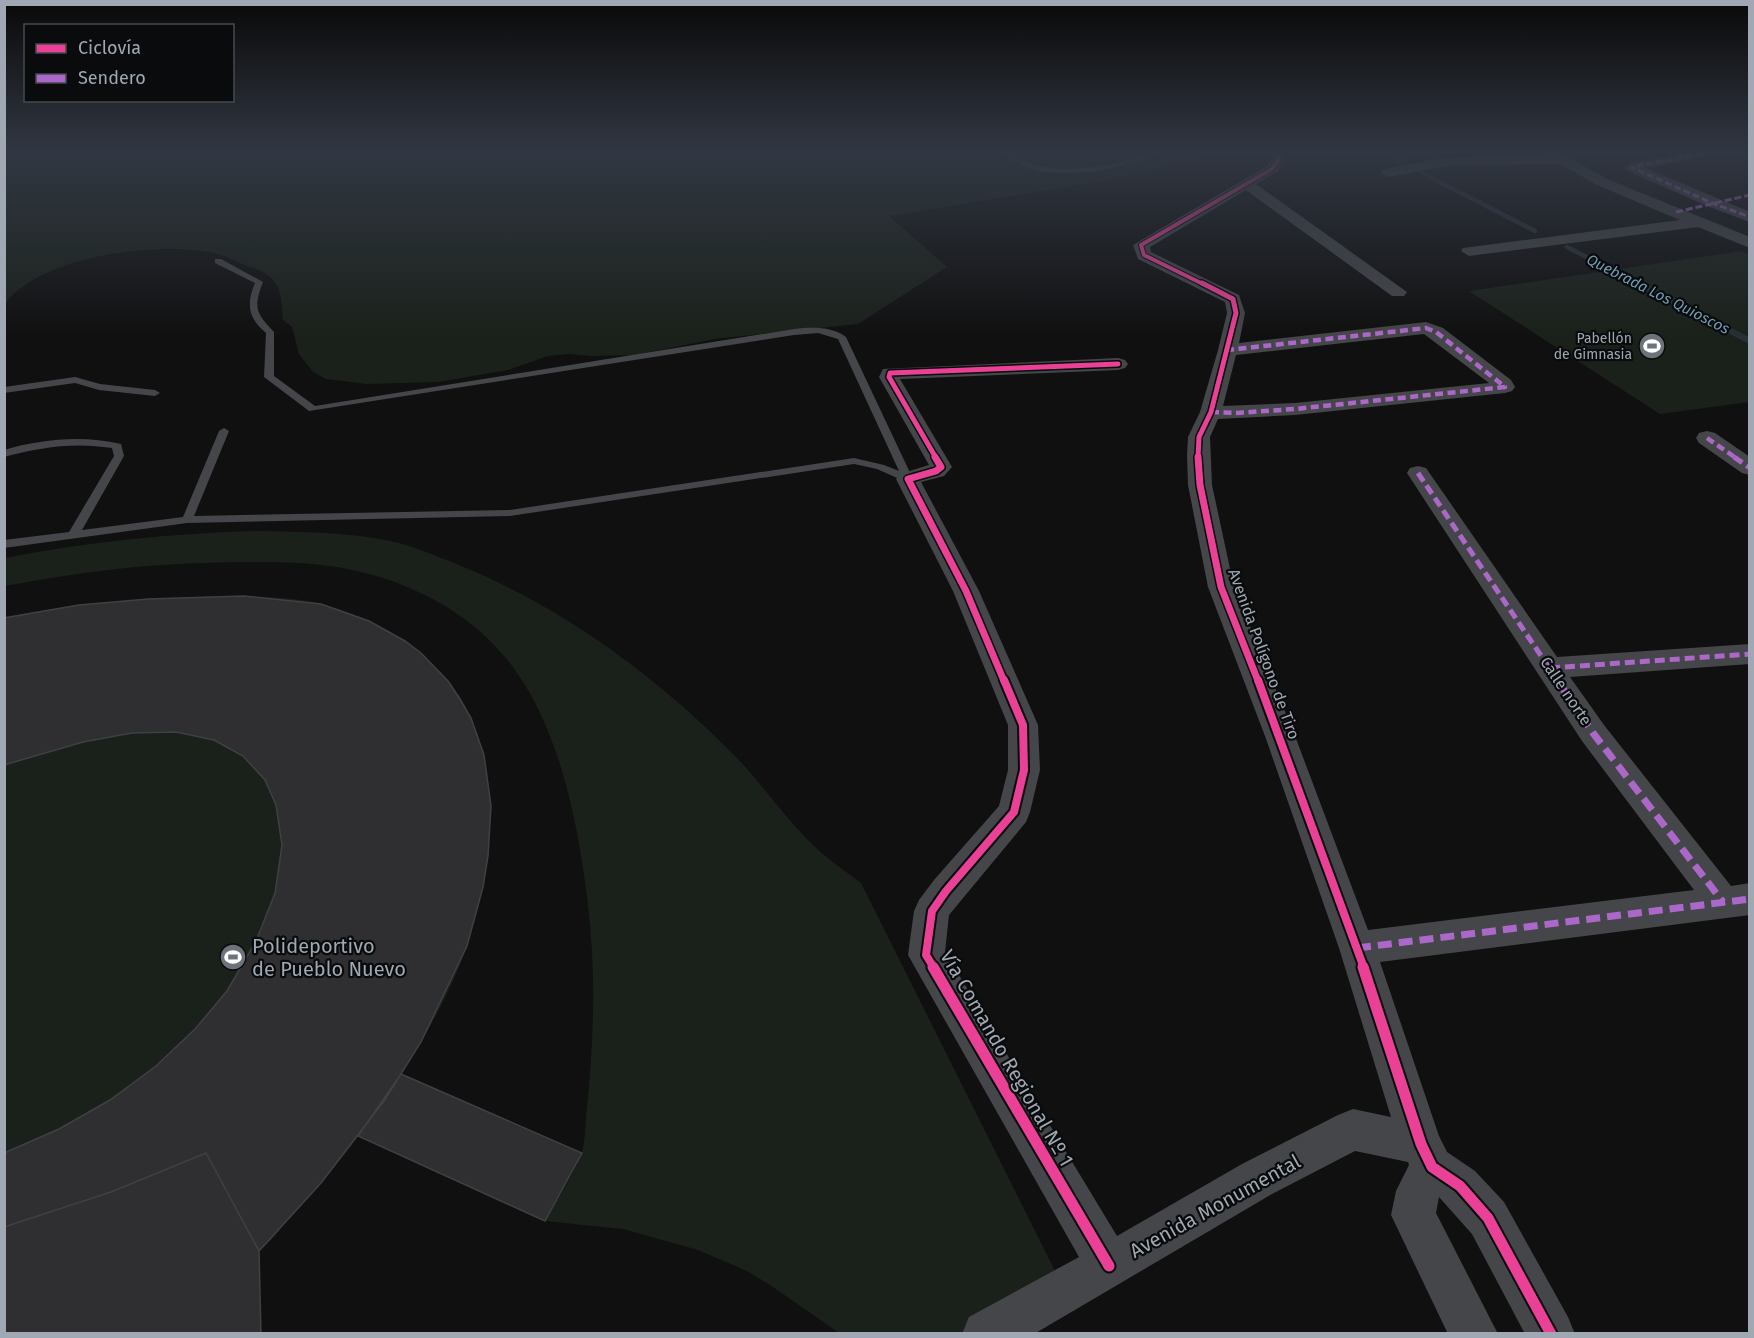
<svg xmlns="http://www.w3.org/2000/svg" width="1754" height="1338" font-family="'Fira Sans',sans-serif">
<rect width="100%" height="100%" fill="#101010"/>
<path fill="#1a211a" d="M5 150H1181L1199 158 1110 180 889 216 947 267 858 324 715 339 634 355 591 356 569 354 548 356 508 370 438 382 367 384 326 379 313 372 299 354 292 327 283 320C281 306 283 293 274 281 265 270 254 269 242 264 235 261 228 257 221 255 166 239 40 255 5 304Z
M1742 251 1750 255 1749 402 1660 414 1469 291Z
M259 531C303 532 347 532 390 541 414 546 436 556 459 565 562 607 655 675 733 754 760 781 781 813 808 840 823 856 843 869 861 883L1065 1291 986 1333H839L770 1285 747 1271 698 1250 623 1229 545 1221C555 1203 577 1170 582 1152 586 1138 585 1121 587 1107 594 1041 596 971 588 905 579 828 561 734 515 670 478 618 419 585 357 571 324 563 289 562 256 562 172 561 87 570 5 586V558C89 542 173 533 259 531Z
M244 596C270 598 297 597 321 604 493 650 517 794 467 945 446 1009 399 1079 360 1134 338 1163 315 1191 290 1218 280 1229 271 1242 259 1251L261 1333H5V618C84 603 163 596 244 596Z"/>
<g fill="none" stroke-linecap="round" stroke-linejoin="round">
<path stroke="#252f34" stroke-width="4.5" d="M1381 150 1401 161
M1422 173 1535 231
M1567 247 1641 285"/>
<path stroke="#252f34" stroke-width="6" d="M1638 283 1750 341"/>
</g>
<path fill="#2f2f31" stroke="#3e4144" stroke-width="1.5" d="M244 596 321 604 369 621 405 641 421 653 448 681 460 699 471 718 484 755 491 806 488 856 483 887 467 946 421 1042 384 1101 321 1183 259 1251 261 1334H4V1153L59 1129 110 1100 156 1066 195 1029 227 991 256 941 275 893 282 845 276 805 265 780 243 756 214 740 176 732 132 733 83 742 4 765V618L79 605 148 599Z
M401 1074 582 1153 545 1221 358 1136Z
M206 1153 259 1251 261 1334H4V1227L111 1192Z"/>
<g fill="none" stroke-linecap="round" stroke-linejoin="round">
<path fill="#444649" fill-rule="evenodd" d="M997 150C1012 150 1025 163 1040 166 1081 174 1122 163 1160 150H1169C1161 155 1149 158 1139 161 1095 174 1034 184 997 150Z
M215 259H221L263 282C253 308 256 313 274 332V376L315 406 794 329C811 327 832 326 846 337L913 479 912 481H904L877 469 854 464 510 516 187 523 4 548V540L69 532 114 456 112 448C74 442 41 447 4 457V450C42 439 82 435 121 444L124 456 82 530 183 517 219 431 224 428 229 431 194 516 510 510 854 458 884 465 899 471 838 339 818 333 794 335 309 411 264 377 266 333C248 318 246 304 255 283L215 263Z
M75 377 100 384 155 390 160 393 155 396 99 390 75 383 4 393V387Z"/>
<path fill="#444649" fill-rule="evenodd" d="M1269 150H1283L1286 159 1277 172 1256 184 1407 292 1404 296H1392L1246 190 1150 247 1151 252 1239 295 1245 313 1239 343 1426 322 1443 328 1511 380 1515 387 1512 391 1505 393 1295 415 1218 419 1210 437 1212 485 1234 587 1295 736 1368 930 1694 890 1582 741 1407 473 1410 468 1418 466 1426 468 1557 657 1750 644V664L1570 677 1604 725 1731 886 1750 883V915L1380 962 1439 1136 1447 1152 1475 1171 1504 1202 1568 1317 1575 1334H1525L1472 1234 1439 1197 1436 1213 1498 1334H1448L1391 1215 1396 1191 1409 1165 1408 1162 1355 1151 1272 1194 1034 1334H962L969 1317 1079 1257 908 955 914 911 919 900 934 880 999 806 1008 770V725L953 591 896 479 900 474 929 465 879 377 883 369 1118 358 1125 360 1128 364 1125 368 1118 370 900 379 952 467 944 476 921 482 979 591 1038 725 1040 770 1030 812 1026 822 949 915 945 952 1117 1236 1242 1164 1338 1115 1353 1109 1391 1117 1339 948 1265 736 1208 587 1188 485 1187 455 1188 437 1200 412 1218 350 1227 313 1225 302 1138 259 1133 245 1267 166 1272 159ZM1424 334 1489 383 1295 403 1223 406 1236 355Z
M1540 150H1556L1607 179 1750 237V248L1698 227 1469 256 1461 251 1463 248 1680 220 1597 185 1561 164 1453 165 1388 177 1381 173 1383 170C1437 156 1491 154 1546 155Z
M1701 150H1729L1722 154 1646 168 1750 212V222L1707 206 1626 170 1624 167 1631 163Z
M1707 431 1715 433 1750 457V475L1742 473 1699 443 1696 438 1699 433Z"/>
<path stroke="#ac68c9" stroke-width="3" stroke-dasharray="7 3" stroke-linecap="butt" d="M1722 150 1631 167 1712 203 1750 217
M1676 212 1750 195"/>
<path stroke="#ac68c9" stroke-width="4.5" stroke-dasharray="8 4.5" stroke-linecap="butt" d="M1211 412 1236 413 1295 409 1505 387 1436 332 1426 328 1228 350
M1707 438 1736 458"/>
<path stroke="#ac68c9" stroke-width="5" stroke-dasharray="10 5" stroke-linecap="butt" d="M1734 457 1750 468
M1418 473 1558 681
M1550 668 1750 654"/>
<path stroke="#ac68c9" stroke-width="7" stroke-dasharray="14 7" stroke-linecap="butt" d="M1557 680 1593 733 1723 902
M1357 948 1750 899"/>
<defs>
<path id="cycleway-far4" d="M1205 285 1144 255 1141 245 1272 169 1279 159 1276 150"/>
<path id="cycleway-far3" d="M936 458 889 377 890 373 1118 364
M1198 458 1199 437 1211 412 1236 313 1233 299 1202 283"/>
<path id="cycleway-far2" d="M935 457 941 467 936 471 908 479 966 591 1004 681
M1198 457 1200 485 1221 587 1258 681"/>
<path id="cycleway-far1" d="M1258 680 1364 968
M934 968 926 955 932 911 946 891 1014 812 1024 770 1023 725 1004 680"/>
<path id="cycleway" d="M933 967 1109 1266
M1363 967 1421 1144 1432 1167 1460 1186 1488 1218 1551 1334"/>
</defs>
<use href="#cycleway-far4" stroke="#0a0b0c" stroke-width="6"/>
<use href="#cycleway-far3" stroke="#0a0b0c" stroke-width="8"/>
<use href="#cycleway-far2" stroke="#0a0b0c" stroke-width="10"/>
<use href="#cycleway-far1" stroke="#0a0b0c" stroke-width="12"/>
<use href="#cycleway" stroke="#0a0b0c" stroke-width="15"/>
<use href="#cycleway-far4" stroke="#ea4096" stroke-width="4"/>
<use href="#cycleway-far3" stroke="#ea4096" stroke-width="5"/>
<use href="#cycleway-far2" stroke="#ea4096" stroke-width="7"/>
<use href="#cycleway-far1" stroke="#ea4096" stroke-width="8"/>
<use href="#cycleway" stroke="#ea4096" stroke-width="11"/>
</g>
<linearGradient id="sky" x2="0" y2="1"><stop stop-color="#090909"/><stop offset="0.45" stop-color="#313742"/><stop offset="1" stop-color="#313742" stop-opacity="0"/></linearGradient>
<rect width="1754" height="337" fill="url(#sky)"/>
<defs>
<symbol id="stadium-disc" viewBox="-11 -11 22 22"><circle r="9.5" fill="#6d737a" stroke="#0a0b0c"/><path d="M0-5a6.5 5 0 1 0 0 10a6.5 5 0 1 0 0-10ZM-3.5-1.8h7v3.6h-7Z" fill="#fff"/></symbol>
</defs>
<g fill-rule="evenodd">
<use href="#stadium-disc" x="1637" y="331" width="30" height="30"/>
<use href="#stadium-disc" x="218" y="942" width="30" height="30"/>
</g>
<g text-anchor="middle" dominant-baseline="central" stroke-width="4.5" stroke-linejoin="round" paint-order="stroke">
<g font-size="14" fill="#9fa8b3" stroke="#0a0b0c" text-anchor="end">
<text x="1632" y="338">Pabellón<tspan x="1632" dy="16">de Gimnasia</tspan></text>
</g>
<g font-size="15" font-style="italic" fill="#729cb3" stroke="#0a0b0c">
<text transform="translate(1658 294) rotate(27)">Quebrada Los Quioscos</text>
</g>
<g font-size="16" fill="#9fa8b3" stroke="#0a0b0c">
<text transform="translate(1264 654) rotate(70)">Avenida Polígono de Tiro</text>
<text transform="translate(1566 691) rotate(56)">Calle norte</text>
</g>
<g font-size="20" fill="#9fa8b3" stroke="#0a0b0c" text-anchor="start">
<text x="252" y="946">Polideportivo<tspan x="252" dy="23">de Pueblo Nuevo</tspan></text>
</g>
<g font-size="20" fill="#9fa8b3" stroke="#0a0b0c">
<text transform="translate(1007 1058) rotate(60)">Vía Comando Regional Nº 1</text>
<text transform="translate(1215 1206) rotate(-29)">Avenida Monumental</text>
</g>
</g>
<rect width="1754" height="1338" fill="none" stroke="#9fa8b3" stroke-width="12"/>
<rect x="24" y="24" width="210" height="78" fill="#0a0b0c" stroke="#464a4f" stroke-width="1.5"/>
<rect x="36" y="44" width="30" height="9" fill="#ea4096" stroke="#464a4f" stroke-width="1.5"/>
<text x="78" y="54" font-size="18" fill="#9fa8b3">Ciclovía</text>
<rect x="36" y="74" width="30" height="9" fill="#ac68c9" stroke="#464a4f" stroke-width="1.5"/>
<text x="78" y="84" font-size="18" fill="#9fa8b3">Sendero</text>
</svg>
